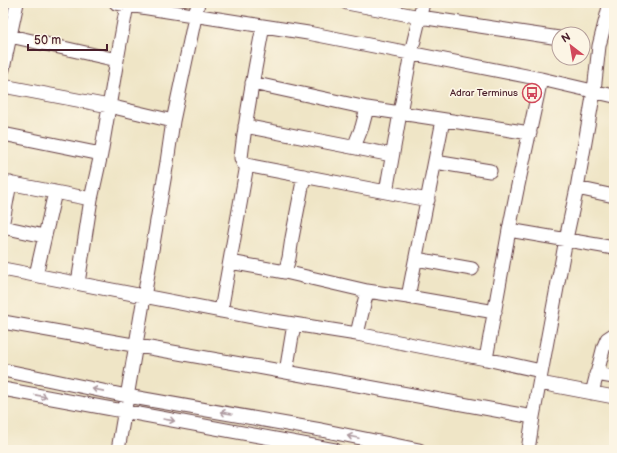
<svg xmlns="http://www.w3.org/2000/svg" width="617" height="453" font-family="'Balsamiq Sans',sans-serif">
<rect width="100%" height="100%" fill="#fcf5e5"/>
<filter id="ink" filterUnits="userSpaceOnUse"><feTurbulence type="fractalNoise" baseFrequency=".025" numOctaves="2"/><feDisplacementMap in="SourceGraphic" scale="8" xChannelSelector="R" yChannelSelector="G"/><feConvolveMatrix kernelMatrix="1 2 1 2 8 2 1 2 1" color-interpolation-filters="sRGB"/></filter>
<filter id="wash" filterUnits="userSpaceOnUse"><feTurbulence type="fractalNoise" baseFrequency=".012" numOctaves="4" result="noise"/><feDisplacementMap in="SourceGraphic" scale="16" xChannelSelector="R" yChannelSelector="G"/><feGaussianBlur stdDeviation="0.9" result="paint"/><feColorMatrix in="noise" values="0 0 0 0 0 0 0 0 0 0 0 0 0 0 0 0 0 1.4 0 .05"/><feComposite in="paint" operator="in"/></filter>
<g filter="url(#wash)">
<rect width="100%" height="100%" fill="#efe5c6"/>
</g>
<g filter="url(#ink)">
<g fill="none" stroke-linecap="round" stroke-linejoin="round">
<defs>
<path id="minor" d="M116 3 308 33 541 79 614 96
M347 3 420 17 559 38
M423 3 411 53 400 113 530 133
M263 26C255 69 246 113 241 158L243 163 246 165 386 192 400 113 367 108 362 127 354 147
M10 36 117 60 127 5
M3 69 17 3
M541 79 517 190 509 230 614 248
M252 83 367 108
M3 86 109 106 173 121
M443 120 408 297 495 312
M245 126 392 155
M3 134 101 154
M435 162 490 171
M304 176 292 238 289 258 285 272 367 291 408 297
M3 182 91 199
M577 188 614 196
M386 192 428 200
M3 221 10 183
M3 227 44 236
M416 259 472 269
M230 262 285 272
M3 269 268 320 357 334 486 359 541 371
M36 275 55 192
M78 283 91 199 101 154 117 60
M221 311 247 165
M3 322 286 372 533 417
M357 334 367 291
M486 359 509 230
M3 370 127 396 321 430 419 450
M286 372 294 324
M596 374 614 377
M540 383 614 397
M3 389 335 450
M592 393 604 346 607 339 613 335 614 336
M118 450 167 162 173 121 198 3
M528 450 533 417 566 239 577 188 594 91 599 46 610 3"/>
</defs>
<use href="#minor" stroke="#633d42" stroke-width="15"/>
<use href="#minor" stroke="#fff" stroke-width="13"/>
</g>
<defs><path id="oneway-shaft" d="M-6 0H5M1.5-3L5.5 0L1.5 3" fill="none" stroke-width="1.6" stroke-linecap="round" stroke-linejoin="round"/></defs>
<g stroke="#ae9aa0">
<use href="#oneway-shaft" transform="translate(98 390) rotate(-169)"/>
<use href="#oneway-shaft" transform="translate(41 396) rotate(11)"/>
<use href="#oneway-shaft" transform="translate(226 413) rotate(-170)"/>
<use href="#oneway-shaft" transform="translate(169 420) rotate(10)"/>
<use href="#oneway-shaft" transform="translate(353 437) rotate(-168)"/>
</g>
</g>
<defs>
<symbol id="bus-ring" viewBox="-11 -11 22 22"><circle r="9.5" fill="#fcf5e5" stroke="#d1495b" stroke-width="1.5"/><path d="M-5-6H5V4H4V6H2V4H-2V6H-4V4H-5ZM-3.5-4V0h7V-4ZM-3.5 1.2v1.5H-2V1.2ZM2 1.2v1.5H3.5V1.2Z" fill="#d1495b"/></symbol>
</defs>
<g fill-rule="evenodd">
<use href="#bus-ring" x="521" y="82" width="22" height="22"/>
</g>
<g text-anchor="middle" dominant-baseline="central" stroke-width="3.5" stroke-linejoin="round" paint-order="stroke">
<g font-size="10" fill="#4a1f2b" stroke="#fcf5e5" text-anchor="end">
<text x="518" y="93">Adrar Terminus</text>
</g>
</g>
<rect width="617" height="453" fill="none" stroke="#fcf5e5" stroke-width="16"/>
<g transform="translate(571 46) rotate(329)"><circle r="19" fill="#fcf5e5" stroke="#b59f9b"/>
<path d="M0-3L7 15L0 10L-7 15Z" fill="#d1495b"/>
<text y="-6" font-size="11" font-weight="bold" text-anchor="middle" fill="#4a1f2b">N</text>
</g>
<path d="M28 44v6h79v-6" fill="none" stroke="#4a1f2b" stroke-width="2"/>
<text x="34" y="44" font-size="12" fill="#4a1f2b" stroke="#fcf5e5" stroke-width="3" paint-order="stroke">50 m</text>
</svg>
